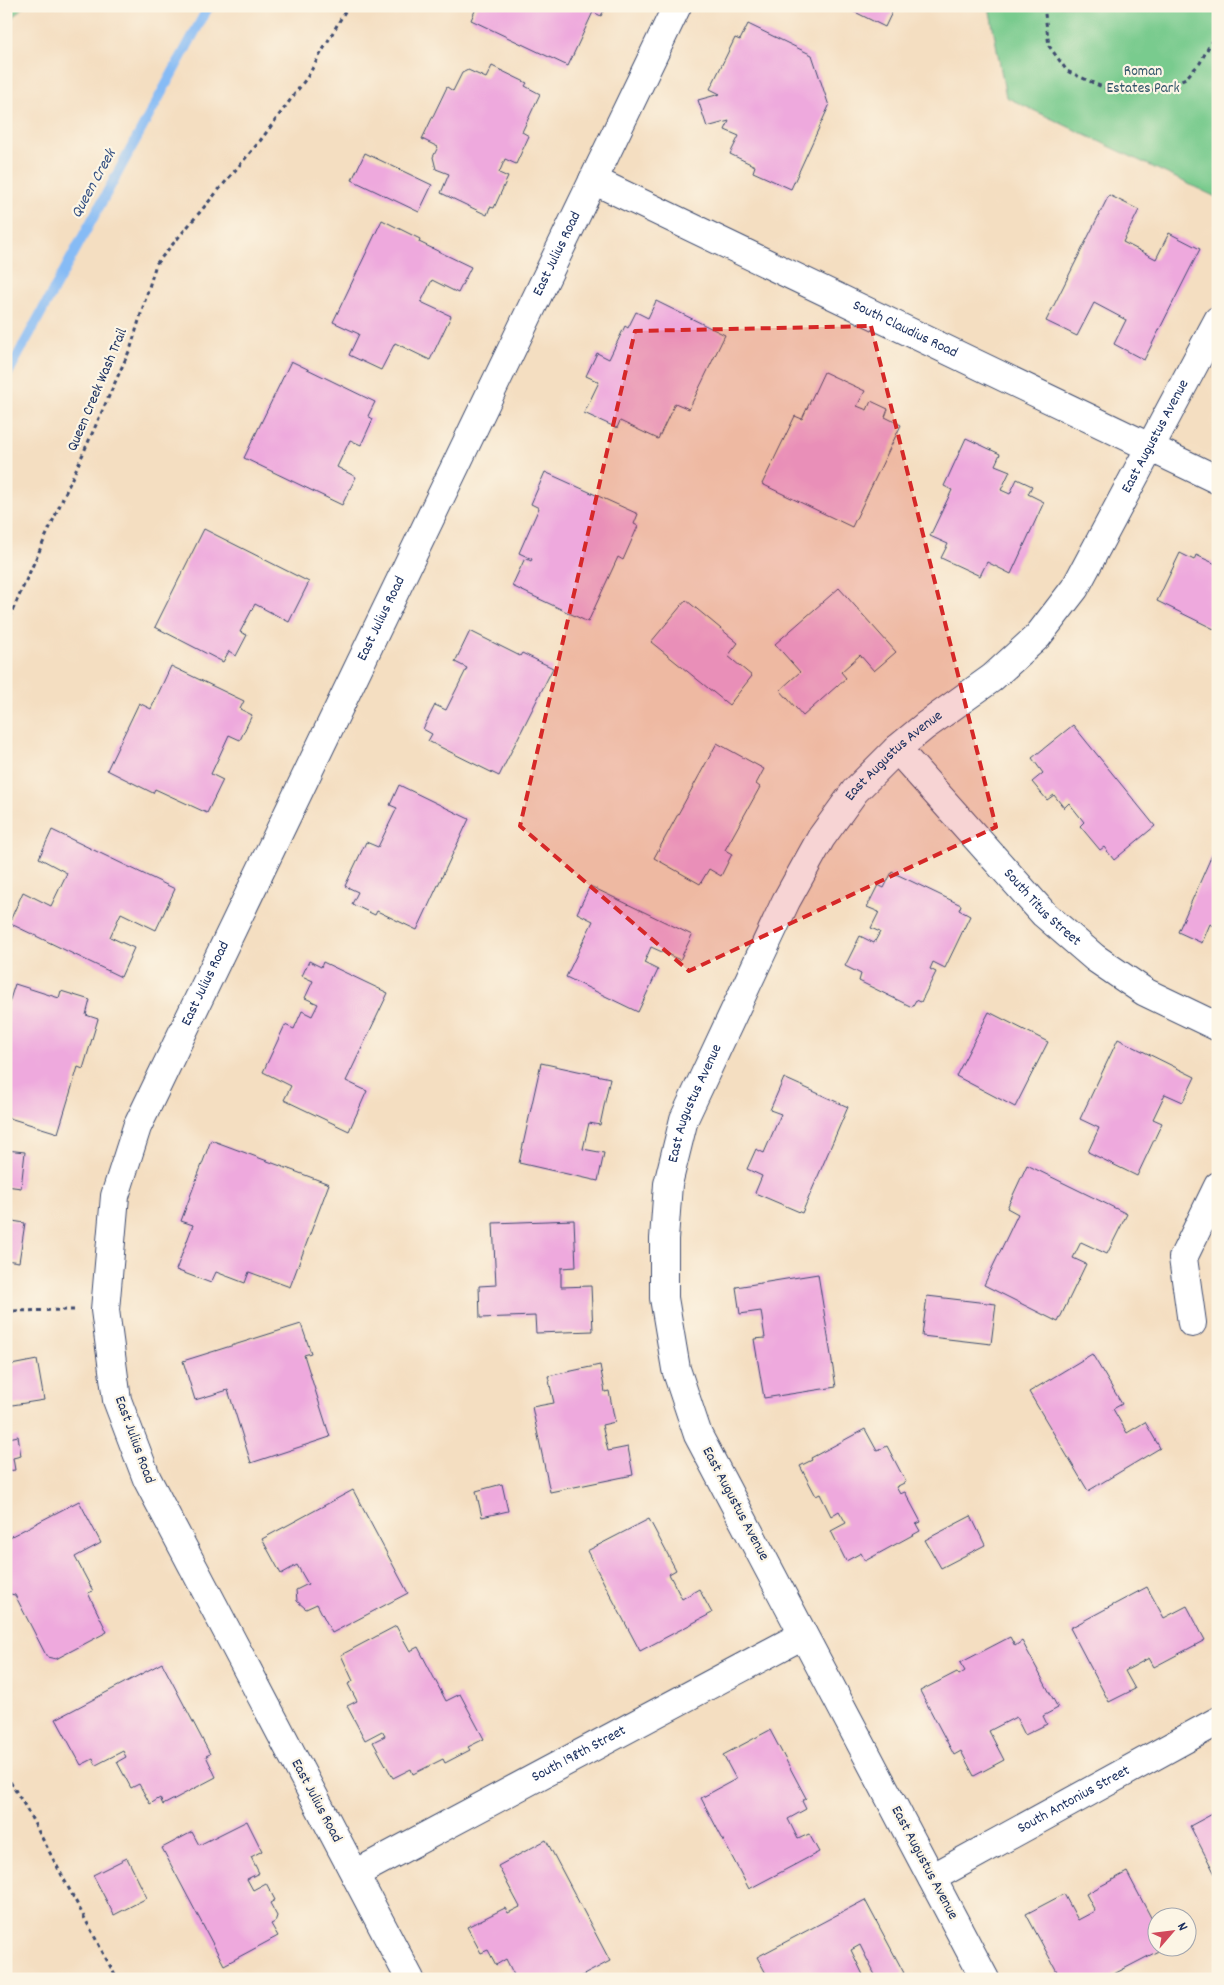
<svg xmlns="http://www.w3.org/2000/svg" width="1224" height="1985" font-family="Dekko,sans-serif">
<rect width="100%" height="100%" fill="#fcf5e5"/>
<filter id="ink" filterUnits="userSpaceOnUse"><feTurbulence type="fractalNoise" baseFrequency=".02" numOctaves="2"/><feDisplacementMap in="SourceGraphic" scale="10" xChannelSelector="R" yChannelSelector="G"/><feConvolveMatrix kernelMatrix="1 2 1 2 8 2 1 2 1" color-interpolation-filters="sRGB"/></filter>
<filter id="wash" filterUnits="userSpaceOnUse"><feTurbulence type="fractalNoise" baseFrequency=".0096" numOctaves="4" result="noise"/><feDisplacementMap in="SourceGraphic" scale="20" xChannelSelector="R" yChannelSelector="G"/><feGaussianBlur stdDeviation="1.12" result="paint"/><feColorMatrix in="noise" values="0 0 0 0 0 0 0 0 0 0 0 0 0 0 0 0 0 1.4 0 .05"/><feComposite in="paint" operator="in"/></filter>
<g filter="url(#wash)">
<rect width="100%" height="100%" fill="#f4dec1"/>
<path fill="#79cb8e" stroke="#4a7d76" d="M6 6H24L6 25Z
M989 6H1218V198L1006 97Z"/>
<g fill="none" stroke-linecap="round" stroke-linejoin="round">
<path stroke="#86bbf5" stroke-width="10" d="M6 377 209 6"/>
</g>
<g id="blocks">
<path fill="#eea9dd" d="M477 6H606L601 16 593 12 568 66 471 20Z
M843 6H895L885 27Z
M748 24 812 55 829 106 791 189 753 172 755 166 730 154 739 136 725 130 729 121 707 127 698 100 720 94 710 89 735 38 740 40Z
M492 66 527 83 525 86 540 94 522 132 529 136 516 164 505 159 499 173 508 177 494 208 490 207 487 215 441 193 449 174 436 169 433 157 438 147 422 139 447 87 453 91 462 73 468 70 486 78Z
M365 153 432 185 419 212 352 180Z
M1109 195 1139 210 1123 242 1156 259 1169 233 1200 249 1144 360 1114 344 1126 320 1094 303 1077 336 1046 321Z
M382 220 420 239 419 242 471 267 458 293 432 280 421 302 451 316 430 360 395 343 381 370 349 355 359 334 333 322Z
M656 301 725 335 689 409 675 403 658 439 620 421 617 428 584 413 599 382 586 376 597 353 609 359 625 326 628 328 636 312 648 318Z
M291 361 375 402 368 416 373 419 361 445 350 440 337 467 356 477 342 505 244 458Z
M824 372 865 391 857 406 867 410 871 401 888 409 885 417 901 425 852 527 762 484 795 416 802 419Z
M966 438 1000 454 995 465 1010 471 1001 490 1010 494 1017 479 1032 486 1028 494 1044 502 1011 574 987 562 980 576 941 558 948 544 930 536 952 490 944 486Z
M545 472 638 514 634 524 638 526 623 560 618 557 588 622 512 586 525 558 531 561 532 559 519 553 539 508 531 504Z
M204 529 309 582 289 622 255 604 240 632 247 635 236 656 229 651 223 662 155 627Z
M1180 553 1194 560 1196 555 1218 565V631L1157 601Z
M839 588 896 652 874 671 860 655 841 672 846 678 803 716 780 690 800 672 775 644Z
M686 600 738 643 728 656 752 676 729 705 651 642Z
M470 631 520 656 522 653 553 668 499 776 428 741 432 734 423 729 435 705 446 710 467 668 455 662Z
M171 666 244 701 240 709 252 715 240 740 229 735 211 774 223 780 207 813 155 789 153 793 107 770 139 703 151 709Z
M1073 725 1155 826 1114 860 1104 847 1100 850 1080 826 1084 822 1069 803 1064 808 1054 795 1047 800 1032 782 1043 773 1032 758Z
M717 743 764 769 756 784 760 787 725 850 732 854 721 876 709 869 700 884 654 858Z
M399 785 469 819 417 930 377 911 375 915 352 904 358 892 345 886 366 842 378 847 397 808 390 805Z
M52 830 175 889 156 930 121 913 110 937 134 948 121 977 9 923 23 892 51 906 67 873 39 858Z
M1212 855 1218 858V928L1210 924 1202 943 1178 932Z
M892 872 961 905 959 910 970 916 945 968 933 962 930 969 936 972 921 1002 916 1000 912 1007 859 981 861 974 845 966 860 936 874 943 880 932 871 928 879 912 867 907 878 885 884 888Z
M590 886 692 935 680 960 651 947 644 963 658 970 638 1012 566 977 593 921 577 913Z
M309 961 321 967 323 962 388 993 346 1081 367 1091 349 1131 284 1100 291 1086 263 1072 285 1025 294 1029 302 1011 312 1016 318 1004 305 998 313 981 302 976Z
M15 984 59 998 61 991 90 1000 86 1015 98 1019 83 1069 78 1067 58 1133 6 1117V1012Z
M989 1012 1048 1042 1015 1107 956 1076Z
M1118 1039 1195 1077 1183 1102 1165 1094 1153 1119 1162 1123 1137 1176 1088 1152 1099 1128 1080 1119Z
M541 1063 610 1078 600 1125 589 1123 583 1149 604 1153 598 1181 519 1163Z
M784 1078 848 1107 802 1213 755 1193 762 1176 747 1169 756 1149 764 1153 781 1114 770 1110Z
M211 1140 329 1184 290 1287 249 1272 245 1283 216 1272 211 1283 176 1270 193 1225 181 1221Z
M6 1150 25 1152 21 1188 6 1186Z
M1027 1165 1127 1214 1107 1254 1081 1242 1073 1258 1086 1264 1058 1322 984 1285 1018 1214 1007 1208Z
M6 1220 25 1223 19 1262 6 1260Z
M574 1220 576 1267 561 1268V1287L591 1286 593 1331 536 1333 535 1316 480 1318 479 1286 496 1285 493 1223Z
M818 1274 836 1387 764 1398 754 1339 765 1338 761 1311 740 1314 736 1287Z
M927 1296 996 1304 991 1344 922 1336Z
M301 1324 311 1353 304 1355 330 1437 251 1463 228 1390 195 1400 183 1361Z
M1092 1354 1122 1404 1113 1409 1127 1433 1145 1422 1160 1448 1088 1491 1029 1392Z
M37 1360 44 1400 6 1406V1366Z
M600 1365 605 1392 609 1391 615 1422 602 1425 608 1451 628 1447 633 1475 550 1492 532 1407 554 1403 548 1376Z
M6 1427 9 1438 18 1436 21 1456 13 1458 15 1470 6 1471Z
M865 1429 877 1451 887 1446 906 1482 896 1487 900 1494 905 1492 921 1522 916 1524 920 1531 865 1561 861 1553 846 1561 831 1531 846 1523 839 1511 831 1516 820 1494 816 1496 800 1466 812 1460 811 1458Z
M502 1484 508 1511 482 1517 476 1491Z
M353 1490 408 1593 332 1633 317 1604 306 1609 297 1601 296 1590 308 1584 297 1565 281 1574 262 1539Z
M79 1501 101 1543 75 1557 93 1591 88 1593 107 1632 56 1659 47 1657 15 1595 6 1593V1539Z
M971 1516 985 1545 941 1568 925 1540Z
M649 1519 676 1570 669 1574 682 1599 699 1589 712 1613 640 1651 587 1551Z
M1147 1587 1164 1618 1187 1606 1205 1640 1154 1667 1149 1658 1125 1671 1135 1689 1109 1702 1070 1628Z
M396 1626 410 1651 418 1647 446 1701 460 1694 484 1739 468 1747 470 1750 445 1763 443 1759 413 1774 411 1769 393 1778 373 1742 385 1736 382 1731 365 1740 347 1706 357 1701 348 1684 353 1681 341 1655Z
M1010 1637 1015 1646 1022 1641 1058 1708 1043 1716 1047 1724 1025 1735 1016 1717 989 1731 1004 1760 974 1776 961 1751 954 1755 920 1691 957 1672 959 1675 965 1671 960 1663Z
M162 1663 210 1754 206 1756 216 1777 163 1805 160 1798 150 1804 139 1784 131 1788 117 1762 126 1757 123 1751 96 1765 93 1759 81 1765 56 1719Z
M770 1730 806 1798 802 1801 806 1809 788 1819 798 1839 809 1834 819 1852 749 1889 701 1798 736 1779 723 1755Z
M1218 1811V1873L1215 1874 1190 1826Z
M247 1821 262 1851 251 1857 259 1873 247 1879 253 1890 266 1883 275 1900 270 1903 277 1916 275 1922 271 1924 278 1936 224 1965 162 1848 192 1832 199 1845Z
M546 1840 610 1961 576 1979H516L506 1959 496 1965 488 1950 481 1953 467 1927 505 1908 508 1913 520 1907 498 1866Z
M127 1858 147 1898 114 1915 93 1875Z
M1127 1872 1156 1927V1948H1164L1112 1975 1115 1979H1061L1026 1914 1064 1894 1078 1920 1095 1911 1086 1894Z
M865 1900 904 1973 893 1979H877L860 1945 851 1950 865 1979H769L757 1957Z"/>
</g>
</g>
<g filter="url(#ink)">
<use href="#blocks" fill-opacity="0" stroke="#3c496d" stroke-width="1"/>
<g fill="none" stroke-linecap="round" stroke-linejoin="round">
<defs>
<g id="street">
<path id="s1" d="M593 180 1218 480"/>
<path id="s2" d="M897 749 1044 914 1095 958 1145 992 1218 1027"/>
<path d="M1192 1323 1183 1258 1218 1186"/>
<path id="s3" d="M355 1874 803 1635"/>
<path id="s4" d="M932 1878 1218 1721"/>
<path id="s5" d="M410 1979 147 1479 117 1400 105 1310 115 1196 137 1127 677 6"/>
<path id="s6" d="M985 1979 698 1435 676 1369 664 1298V1239L668 1184 684 1119 786 901 821 838 855 791 897 749 925 726 992 678 1038 636 1075 588 1218 320"/>
</g>
</defs>
<use href="#street" stroke="#3c496d" stroke-width="30"/>
<path stroke="#3c496d" stroke-width="3" stroke-dasharray="4 4" stroke-linecap="butt" d="M1044 6 1049 46 1067 71 1109 90 1129 93 1159 89 1186 78 1200 63 1215 35 1218 18
M6 625 131 347 156 264 260 141 308 76 348 6
M6 1311 74 1310
M6 1775 25 1806 117 1979"/>
<use href="#street" stroke="#fff" stroke-width="28"/>
</g>
</g>
<path fill="#d62828" fill-opacity="0.2" stroke="#d62828" stroke-width="4" stroke-dasharray="10 6" stroke-linejoin="round" d="M871 326 996 827 689 971 520 826 635 331Z"/>
<g text-anchor="middle" dominant-baseline="central" stroke-width="4.5" stroke-linejoin="round" paint-order="stroke">
<g font-size="15" fill="#32566a" stroke="#fcf5e5">
<text x="1143" y="72">Roman<tspan x="1143" dy="17">Estates Park</tspan></text>
</g>
<g font-size="15" fill="#1b2f5e" stroke="#fcf5e5">
<text stroke="none"><textPath href="#s5" startOffset="1896">East Julius Road</textPath></text>
<text stroke="none"><textPath href="#s1" startOffset="346">South Claudius Road</textPath></text>
<text transform="translate(98 390) rotate(-67)">Queen Creek Wash Trail</text>
<text stroke="none"><textPath href="#s6" startOffset="1781">East Augustus Avenue</textPath></text>
<text stroke="none"><textPath href="#s5" startOffset="1491">East Julius Road</textPath></text>
<text stroke="none"><textPath href="#s6" startOffset="1361">East Augustus Avenue</textPath></text>
<text stroke="none"><textPath href="#s2" startOffset="215">South Titus Street</textPath></text>
<text stroke="none"><textPath href="#s5" startOffset="1086">East Julius Road</textPath></text>
<text stroke="none"><textPath href="#s6" startOffset="956">East Augustus Avenue</textPath></text>
<text transform="translate(134 1440) rotate(70)">East Julius Road</text>
<text transform="translate(735 1504) rotate(62)">East Augustus Avenue</text>
<text stroke="none"><textPath href="#s3" startOffset="254">South 198th Street</textPath></text>
<text stroke="none"><textPath href="#s4" startOffset="162">South Antonius Street</textPath></text>
<text transform="translate(316 1801) rotate(62)">East Julius Road</text>
<text transform="translate(924 1863) rotate(62)">East Augustus Avenue</text>
</g>
<g font-size="16" font-style="italic" fill="#365284" stroke="#fcf5e5">
<text transform="translate(94 184) rotate(-61)">Queen Creek</text>
</g>
</g>
<rect width="1224" height="1985" fill="none" stroke="#fcf5e5" stroke-width="25"/>
<g transform="translate(1172 1932) rotate(62)"><circle r="24" fill="#fcf5e5" stroke="#a2a6af"/>
<path d="M0-4L9 19L0 12L-9 19Z" fill="#d1495b"/>
<text y="-8" font-size="14" font-weight="bold" text-anchor="middle" fill="#1b2f5e">N</text>
</g>
</svg>
